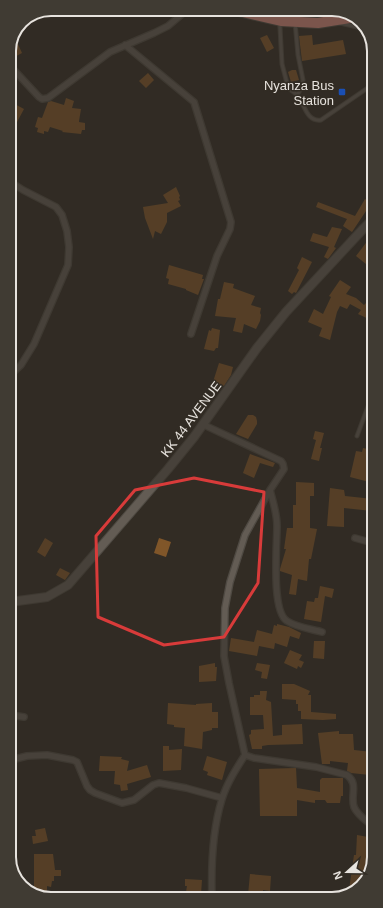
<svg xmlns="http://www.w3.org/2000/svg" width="383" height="908" font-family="Helvetica,sans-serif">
<rect width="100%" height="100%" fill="#322c24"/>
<path fill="#805629" d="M267 35 274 48 267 52 260 38Z
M312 35 313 45 343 40 346 54 302 61 299 36Z
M16 40 22 53 9 60V49L12 42Z
M292 70H296L299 80 291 82 288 72Z
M148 73 154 80 146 88 139 81Z
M66 98 74 101 72 108 81 109 79 121V122L85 123V130H82L81 134 62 132 63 131 50 127 48 132 44 131V134L37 132 38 128 35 127 38 117 42 118 48 102 51 101 64 105Z
M9 101 24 109 16 124 9 120Z
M176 187 180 196 179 197 180 200 178 201 181 206 167 213V222L161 234 155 231 153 239 145 218 143 207 168 203 163 195Z
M372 194V215L366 211 352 232 343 226 347 219 316 207 318 202 355 216 365 199 368 201Z
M332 227 342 229 334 247 336 248 328 259 324 257 329 247 310 241 313 233 327 237Z
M372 235V256L366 264 356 256Z
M302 257 312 262 296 293 294 292 292 294 288 291 299 270 297 268Z
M169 265 203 275 202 279H204L198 295 186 290V289L168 284 169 279 166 278Z
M340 280 351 287 346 294 356 298 364 305 367 302 373 305V321L358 314 361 310 350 304 347 309 340 306 337 312 330 340 319 336 322 328 308 322 314 309 323 314 331 297 329 296Z
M224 282 234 284 233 288 255 296 251 305 261 308 260 313 261 315 260 321 256 329 244 324 242 333 233 331 236 318 215 316 218 299H220Z
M212 328 220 330 218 348H216L214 351 204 349 209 330 211 331Z
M219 363 233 367 231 375 224 386 213 382Z
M248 415H253L256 417 257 421V424L248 439 236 434Z
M315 431 324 433 320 448H322L319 461 311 459 316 440 313 439Z
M363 448 372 450 371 454 373 455V483L350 477 356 451 362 452Z
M250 454 275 463 273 467 260 463 254 478 243 473Z
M296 482 314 483V496H310V528L317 529 311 559H309L307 581 298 579 296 595 289 594 292 575 280 571V569L286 549H284L287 528H293V505H296Z
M330 488 344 490 345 496 373 499 372 511 344 508V527L327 526Z
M45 538 53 543 45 557 37 552Z
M159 538 171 542 166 557 154 553Z
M60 568 70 573 65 580 56 575Z
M320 586 334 589 332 598 325 596 321 622 304 619 307 601 314 602 315 598H318Z
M277 624 289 627 301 633 299 639 290 636 287 647 275 643 274 649 259 646 257 656 229 651 231 638 254 642 257 630 272 634 274 625 277 626Z
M314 641H325L324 659 313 658Z
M290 650 302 655 299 660 304 662 301 668 298 666 297 669 284 663Z
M215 663V667H217L216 681 199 682V666Z
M257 663 270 665 267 679 261 678 262 672 255 670Z
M282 684H294L310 691 308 695H311V712L336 714V719L323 720 301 719V711H298V704H296V700L282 699Z
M260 691H267L266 700 271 702 273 736 282 735V725L302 724 303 744 268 745 262 746V749H252L249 735 251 734V730L264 729 263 715H250V697H254V695H260Z
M168 703 196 705V704L212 703V712H218V728H212V730L203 732 202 749 184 746 185 728 174 727V725L167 724Z
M339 731V734H353L354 750 372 752 370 775 351 773 347 771 348 763 330 761V764H322L318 733Z
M163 746H169V750L182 749 181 770 163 771Z
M100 756 122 757 121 759 129 761 127 771 147 765 151 777 127 784 128 790 121 791 120 785 114 784 115 771H99Z
M207 756 227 762 222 780 207 775 208 772 203 770Z
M296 768 297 788 320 792V780L322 778H343V796H341L340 803H327L325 800H315V803L297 800V816H260L259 769Z
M45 828 48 841 33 844 32 836H36L35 830Z
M357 835 368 837V839L373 840V848H370L371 867 365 882 354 891 349 890 354 855H356Z
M34 854H53L55 870H61V876H54V881H52L51 887 47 886V898L34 893Z
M250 874 271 876 270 891 263 890V896L248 895Z
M185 879 202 880 201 894 186 892 187 886H185Z
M109 891 124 892 123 898H108Z"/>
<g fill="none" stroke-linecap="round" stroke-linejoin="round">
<defs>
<path id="service" d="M279 9 282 64 288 87C290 91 294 91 297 95 305 104 306 122 321 120L372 85
M294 11 298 55 303 80 302 87 297 95
M340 23 366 29
M357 436 373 393"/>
<path id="minor" d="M125 45 194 102 231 222 230 229 217 256 191 334
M9 68 13 69 39 97 42 99 48 98 110 52 154 33 168 26 188 9
M9 181 23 190 56 207 62 215 67 231 69 247 68 265 34 344 21 365 10 375
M202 424 281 461 283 464 284 469 270 490C273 502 277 513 277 526 277 545 271 611 287 621 296 627 311 629 322 632
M270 490 245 535 230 582 225 608 224 656 229 683 245 755 254 758 316 767 347 775C359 784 350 795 354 807 357 815 368 822 374 827
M355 538 373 543
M11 715 24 717
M11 760 27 756 47 755 73 760 77 762 87 786 90 790 95 793 122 803 134 800 153 785 159 783 186 788 222 798
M212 898C211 867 213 828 222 799 227 783 236 769 245 755"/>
<path id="secondary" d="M10 602 47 597 68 585 168 469 194 437 257 348 286 312 364 228 372 220"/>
<path id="trunk" d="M230 9 281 21 318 23 356 17
M284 9 319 11 332 9"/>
</defs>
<use href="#service" stroke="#4f4a43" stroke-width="5"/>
<use href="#minor" stroke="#4f4a43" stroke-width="8"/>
<use href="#secondary" stroke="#4f4a43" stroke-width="10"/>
<use href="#trunk" stroke="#4f4a43" stroke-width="12"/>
<use href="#service" stroke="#635c54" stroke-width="3"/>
<use href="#minor" stroke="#635c54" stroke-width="5.5"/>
<use href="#secondary" stroke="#635c54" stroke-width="8"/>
<use href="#trunk" stroke="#d4877c" stroke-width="10"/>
</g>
<path d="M0 0H383V908H0ZM194 478 264 492 258 583 224 637 164 645 98 617 96 536 135 490Z" fill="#322c24" fill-opacity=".55" fill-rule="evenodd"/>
<path fill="none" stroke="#d83b3a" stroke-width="3" stroke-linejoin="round" d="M194 478 264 492 258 583 224 637 164 645 98 617 96 536 135 490Z"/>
<rect fill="#1a4fb4" stroke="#322c24" stroke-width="1.5" x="338" y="88" width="8" height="8" rx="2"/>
<g text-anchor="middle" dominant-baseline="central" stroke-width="3" stroke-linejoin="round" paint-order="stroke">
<g font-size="13" fill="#e7e3de" stroke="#322c24" text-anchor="end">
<text x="334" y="85">Nyanza Bus<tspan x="334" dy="15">Station</tspan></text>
</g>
<g font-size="13" fill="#e7e3de" stroke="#322c24">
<text transform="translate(191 419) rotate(-53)">KK 44 AVENUE</text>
</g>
</g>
<path d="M0 0H383V908H0ZM51 16H332A35 35 0 0 1 367 51V857A35 35 0 0 1 332 892H51A35 35 0 0 1 16 857V51A35 35 0 0 1 51 16Z" fill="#403b33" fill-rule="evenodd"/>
<path fill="none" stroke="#e7e3de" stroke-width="2" d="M51 16H332A35 35 0 0 1 367 51V857A35 35 0 0 1 332 892H51A35 35 0 0 1 16 857V51A35 35 0 0 1 51 16Z"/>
<g transform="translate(347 872) rotate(249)" stroke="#322c24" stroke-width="3" paint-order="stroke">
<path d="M0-3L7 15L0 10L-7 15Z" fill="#e7e3de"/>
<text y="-6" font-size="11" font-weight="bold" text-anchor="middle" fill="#e7e3de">N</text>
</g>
</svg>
